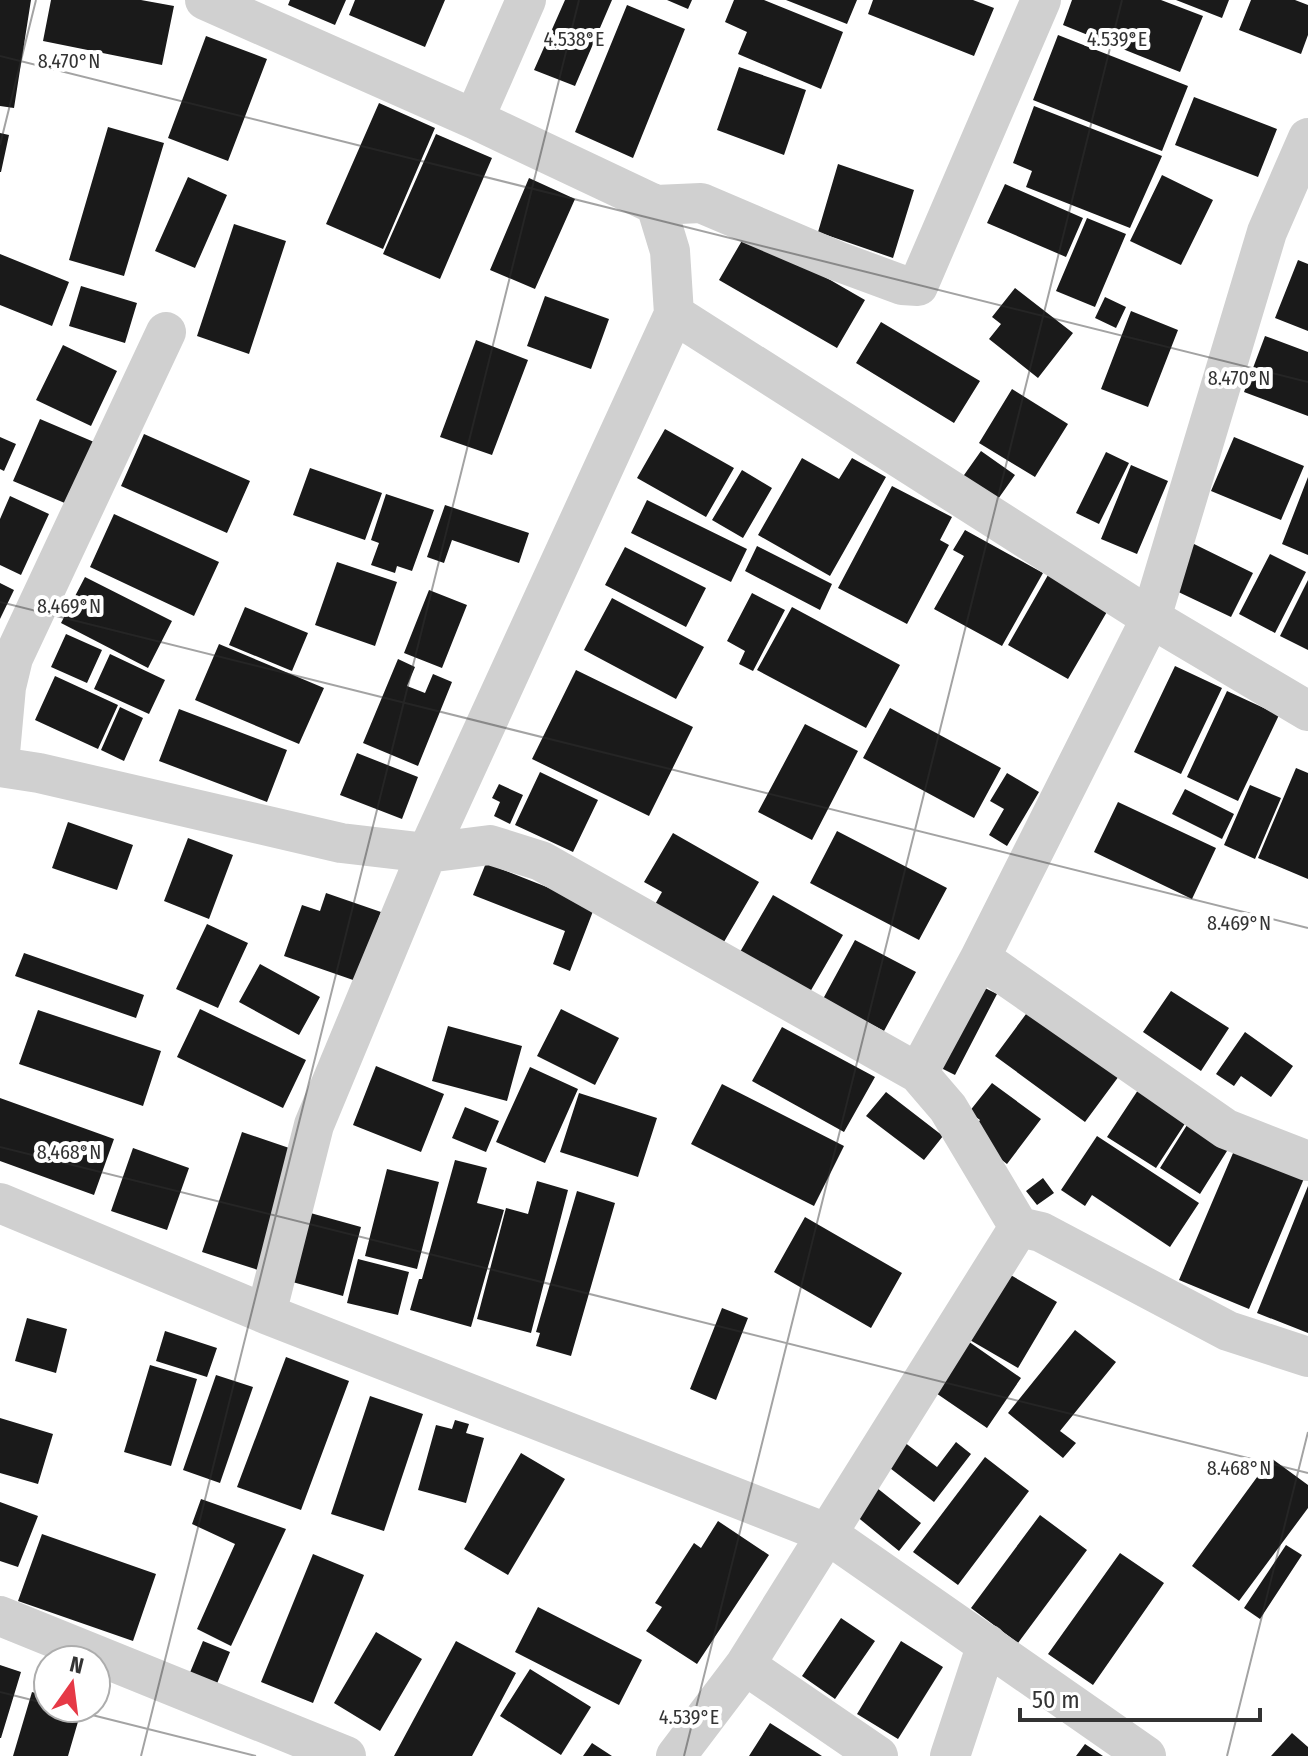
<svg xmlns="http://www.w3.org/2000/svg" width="1308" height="1756" font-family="'Fira Sans Condensed',sans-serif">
<rect width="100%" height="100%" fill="#fff"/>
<path fill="#1a1a1a" d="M0 0H31L14 108 0 106Z
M51 0H141L174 6 162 65 43 41Z
M290 0H346L335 25 288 5Z
M355 0H445L425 47 349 15Z
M565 0H612L575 86 534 70Z
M667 0H692L688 9Z
M734 0H764L843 32 821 89 738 54 747 32 725 22Z
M786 0H857L847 24Z
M873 0H973L994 8 974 56 868 14Z
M1072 0H1161L1203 16 1180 72 1063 25Z
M1176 0H1229L1222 18Z
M1251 0H1295L1308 5V35L1301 54 1239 30Z
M627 5 685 29 633 158 575 132Z
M1058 35 1188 86 1162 151 1033 100Z
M206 36 267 59 228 161 168 138Z
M739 67 806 90 784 155 717 130Z
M1194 97 1277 129 1258 177 1175 145Z
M379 103 435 128 383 249 326 224Z
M1034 106 1162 156 1130 228 1026 187 1032 171 1013 163Z
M108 127 164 143 124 276 69 260Z
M0 133 9 135 1 172H0Z
M436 134 492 158 440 279 383 254Z
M838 164 914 190 893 258 818 232Z
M1162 175 1213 200 1181 265 1130 241Z
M188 177 227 195 195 268 155 251Z
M529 178 575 199 535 289 490 270Z
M1005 184 1083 218 1066 257 987 223Z
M1087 218 1126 234 1095 307 1056 291Z
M234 224 286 241 249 354 197 336Z
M747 232 865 300 837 348 719 280Z
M0 254 69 282 52 326 0 305Z
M1298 260 1308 264V331L1275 318Z
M81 286 137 303 125 343 69 326Z
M1015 288 1073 333 1038 378 989 339 1001 324 992 317Z
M545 296 609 319 591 369 527 346Z
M1105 297 1126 307 1116 328 1095 318Z
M1131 311 1178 330 1148 407 1101 389Z
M881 322 980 381 954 423 856 363Z
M1265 336 1308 352V416L1244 392Z
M476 340 528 360 492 455 440 437Z
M63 345 117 371 91 426 36 400Z
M1012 389 1068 424 1035 477 979 443Z
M40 419 94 442 67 504 13 481Z
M665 429 734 468 706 517 637 478Z
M144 434 250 481 227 533 121 486Z
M0 437 16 444 4 471 0 469Z
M1234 437 1304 466 1281 520 1211 491Z
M981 451 1015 475 991 509 957 485Z
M1106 452 1129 463 1099 524 1076 513Z
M802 458 839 479 852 458 886 477 830 576 758 535Z
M1131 465 1168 481 1137 554 1101 539Z
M310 468 382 493 365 540 293 515Z
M742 470 772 488 743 538 712 520Z
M1308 477V555L1282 544Z
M892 486 952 517 940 540 949 545 907 624 838 588Z
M386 494 434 510 412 571 397 566 395 573 371 565 379 543 371 540Z
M10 496 49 514 21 575 0 565V519Z
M647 500 747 549 731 582 631 533Z
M445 505 529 533 519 563 452 540 444 563 427 557Z
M114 514 219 562 194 616 90 567Z
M965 530 1043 573 1002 646 934 609 964 556 953 550Z
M1192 543 1253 573 1231 617 1170 588Z
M757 546 832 584 820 610 745 571Z
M625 547 706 588 686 627 605 585Z
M1270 554 1306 572 1275 633 1239 614Z
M337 562 397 582 375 646 315 625Z
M1048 575 1108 610 1068 679 1008 645Z
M85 577 172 621 148 668 61 623Z
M1308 580V650L1280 636Z
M0 583 14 590 0 619Z
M429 590 467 605 442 668 404 653Z
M752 593 785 610 753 671 739 664 745 651 727 641Z
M612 598 704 647 676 699 584 650Z
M245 607 308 633 292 671 229 645Z
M792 607 900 665 866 728 757 670Z
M66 634 102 650 87 683 51 667Z
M219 644 324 688 299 744 195 700Z
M110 654 165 680 149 714 94 689Z
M398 659 415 667 407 686 425 693 433 674 452 682 418 766 363 743Z
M1175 666 1222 688 1181 774 1134 752Z
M576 670 693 727 649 816 532 759Z
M55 676 118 705 98 749 35 720Z
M1227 691 1279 715 1238 801 1187 777Z
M120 707 143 718 124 761 101 750Z
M890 708 1001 768 974 818 863 758Z
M179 709 287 750 267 802 159 761Z
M805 724 858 751 812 840 758 812Z
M357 753 418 777 402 819 340 795Z
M1296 768 1308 773V879L1258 858Z
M540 772 598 800 573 852 515 825Z
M1007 773 1039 792 1007 846 989 835 1004 809 990 801Z
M499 784 523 795 510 824 494 816 500 802 492 798Z
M1250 785 1281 798 1255 859 1224 845Z
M1185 789 1234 814 1222 839 1172 814Z
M1118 802 1216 848 1192 899 1094 852Z
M68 822 133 845 117 890 52 868Z
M837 831 947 888 919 940 810 883Z
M673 833 759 882 721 947 653 908 662 892 644 882Z
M188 838 233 855 209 919 164 901Z
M486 863 595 906 570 971 553 964 565 931 473 895Z
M326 893 381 912 356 981 284 956 302 905 320 911Z
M773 895 843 935 810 992 740 952Z
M207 924 248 943 218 1008 176 989Z
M855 940 916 972 884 1031 823 999Z
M24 953 144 995 136 1018 15 976Z
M260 964 320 997 299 1035 239 1002Z
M973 982 997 994 955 1075 931 1063Z
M1171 991 1229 1028 1201 1071 1143 1032Z
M200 1009 306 1060 283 1108 177 1057Z
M561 1009 619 1038 595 1085 537 1056Z
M38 1010 161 1051 143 1106 19 1064Z
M1029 1010 1119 1076 1085 1122 995 1056Z
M448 1026 522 1046 507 1101 432 1081Z
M782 1027 875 1077 844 1132 752 1081Z
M1245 1032 1293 1066 1271 1097 1241 1076 1234 1086 1216 1074Z
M376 1066 444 1094 421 1152 353 1125Z
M530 1067 578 1089 545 1163 496 1142Z
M992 1083 1041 1119 1007 1164 969 1135 980 1120 969 1112Z
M722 1084 844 1146 814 1206 691 1144Z
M1140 1087 1188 1119 1156 1168 1107 1137Z
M886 1092 943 1136 924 1160 866 1116Z
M579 1093 657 1118 638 1177 560 1152Z
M0 1098 114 1139 94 1195 0 1161Z
M465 1107 499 1121 486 1152 452 1138Z
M1192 1117 1232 1143 1200 1194 1160 1168Z
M242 1132 298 1151 258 1270 202 1252Z
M1097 1136 1199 1203 1170 1247 1092 1195 1085 1206 1061 1190Z
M1239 1139 1308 1169 1249 1309 1179 1280Z
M133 1148 189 1168 167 1230 111 1211Z
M455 1160 487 1168 477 1203 504 1210 471 1327 410 1310 419 1279H422Z
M387 1169 439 1182 417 1269 365 1256Z
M1043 1178 1054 1193 1037 1205 1026 1191Z
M537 1181 568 1190 531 1333 477 1319 506 1208 528 1214Z
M1308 1186V1333L1257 1313Z
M577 1191 615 1203 571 1356 536 1346 540 1333 536 1332Z
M296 1209 361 1227 343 1296 278 1278Z
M805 1217 902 1273 871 1328 774 1272Z
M358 1259 409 1272 398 1315 347 1303Z
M1002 1270 1057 1302 1018 1368 963 1336Z
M722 1308 748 1318 716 1400 690 1389Z
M27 1318 67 1329 56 1373 15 1361Z
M1075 1330 1116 1362 1060 1431 1076 1443 1063 1458 1008 1413Z
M165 1331 217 1348 207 1377 156 1361Z
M965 1339 1021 1378 987 1428 930 1389Z
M286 1357 349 1381 301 1510 237 1487Z
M150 1365 197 1379 171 1466 124 1452Z
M216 1375 253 1387 220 1483 183 1470Z
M370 1396 423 1414 384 1531 331 1514Z
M0 1418 53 1434 38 1484 0 1473Z
M455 1420 469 1424 466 1433 484 1438 466 1503 418 1490 436 1425 452 1429Z
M904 1442 937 1467 956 1442 971 1454 934 1502 886 1465Z
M521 1453 565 1479 508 1575 464 1549Z
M985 1457 1029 1491 958 1585 913 1552Z
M1271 1458 1308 1485V1508L1239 1601 1192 1566Z
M872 1484 921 1523 899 1551 850 1511Z
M201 1499 286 1529 231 1646 197 1629 235 1544 192 1524Z
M0 1502 38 1516 18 1567 0 1561Z
M1040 1515 1087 1550 1018 1643 971 1608Z
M718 1521 769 1555 697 1664 646 1631 662 1607 655 1603 694 1543 701 1548Z
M42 1534 156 1574 133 1641 18 1601Z
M1286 1545 1302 1555 1260 1619 1244 1608Z
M1120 1553 1164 1583 1093 1685 1048 1654Z
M313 1554 364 1575 313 1703 261 1682Z
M538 1607 642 1660 619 1705 515 1652Z
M841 1618 875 1641 835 1699 802 1676Z
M376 1632 422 1659 380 1731 334 1703Z
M203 1641 230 1652 216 1686 189 1675Z
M456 1641 516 1673 472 1756H394Z
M901 1641 943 1667 898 1739 857 1714Z
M0 1665 21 1672 1 1738H0Z
M530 1669 591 1707 561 1755 500 1716Z
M32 1692 48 1697V1708H82L68 1756H13Z
M770 1723 822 1756H749Z
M1292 1733 1308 1747V1756H1271Z
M592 1743 612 1756H583Z
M1085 1744 1103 1756H1076Z"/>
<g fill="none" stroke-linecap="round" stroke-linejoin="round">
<path stroke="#d0d0d0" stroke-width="40" d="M205 0 474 119 656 205 670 251 674 314 427 853 314 1125 266 1314
M474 119 526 0
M656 205 701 203 837 261 902 285 918 286 1041 0
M674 314 1151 618 1308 711
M0 753 6 687 13 658 166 332
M0 767 39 773 341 843 427 853 490 845 541 861 918 1073 948 1108 1019 1227 1041 1232 1228 1331 1308 1357
M980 958 1226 1129 1308 1161
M918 1073 980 958 1151 618 1267 232 1308 138
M0 1203 266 1314 826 1533 1146 1756
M0 1616 346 1756
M745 1665 878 1756
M676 1756 745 1665 1019 1227
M950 1756 987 1644"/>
</g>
<path fill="none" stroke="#333" stroke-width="2" stroke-opacity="0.45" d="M0 56 1308 382M0 145 36 0M0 602 1308 928M0 1147 1308 1473M0 1692 48 1704M64 1708 256 1756M141 1756 579 0M684 1756 1122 0M1227 1756 1308 1432"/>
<g font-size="20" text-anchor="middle" fill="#333" stroke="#fff" stroke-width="8" stroke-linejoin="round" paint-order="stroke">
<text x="574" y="46">4.538°E</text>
<text x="1117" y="46">4.539°E</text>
<text x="69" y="68">8.470°N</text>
<text x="1239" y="385">8.470°N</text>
<text x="69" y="613">8.469°N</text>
<text x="1239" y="930">8.469°N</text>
<text x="69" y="1159">8.468°N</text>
<text x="1239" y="1475">8.468°N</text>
<text x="689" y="1724">4.539°E</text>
</g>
<g transform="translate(72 1684) rotate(14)"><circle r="38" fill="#ffffff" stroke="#adadad" stroke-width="2"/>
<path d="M0-6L14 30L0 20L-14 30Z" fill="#e63946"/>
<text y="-12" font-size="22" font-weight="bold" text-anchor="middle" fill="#333333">N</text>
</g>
<path d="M1020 1708v12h240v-12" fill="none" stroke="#333333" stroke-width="4"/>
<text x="1032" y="1708" font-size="24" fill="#333333" stroke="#ffffff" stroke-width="6" paint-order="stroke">50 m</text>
</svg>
